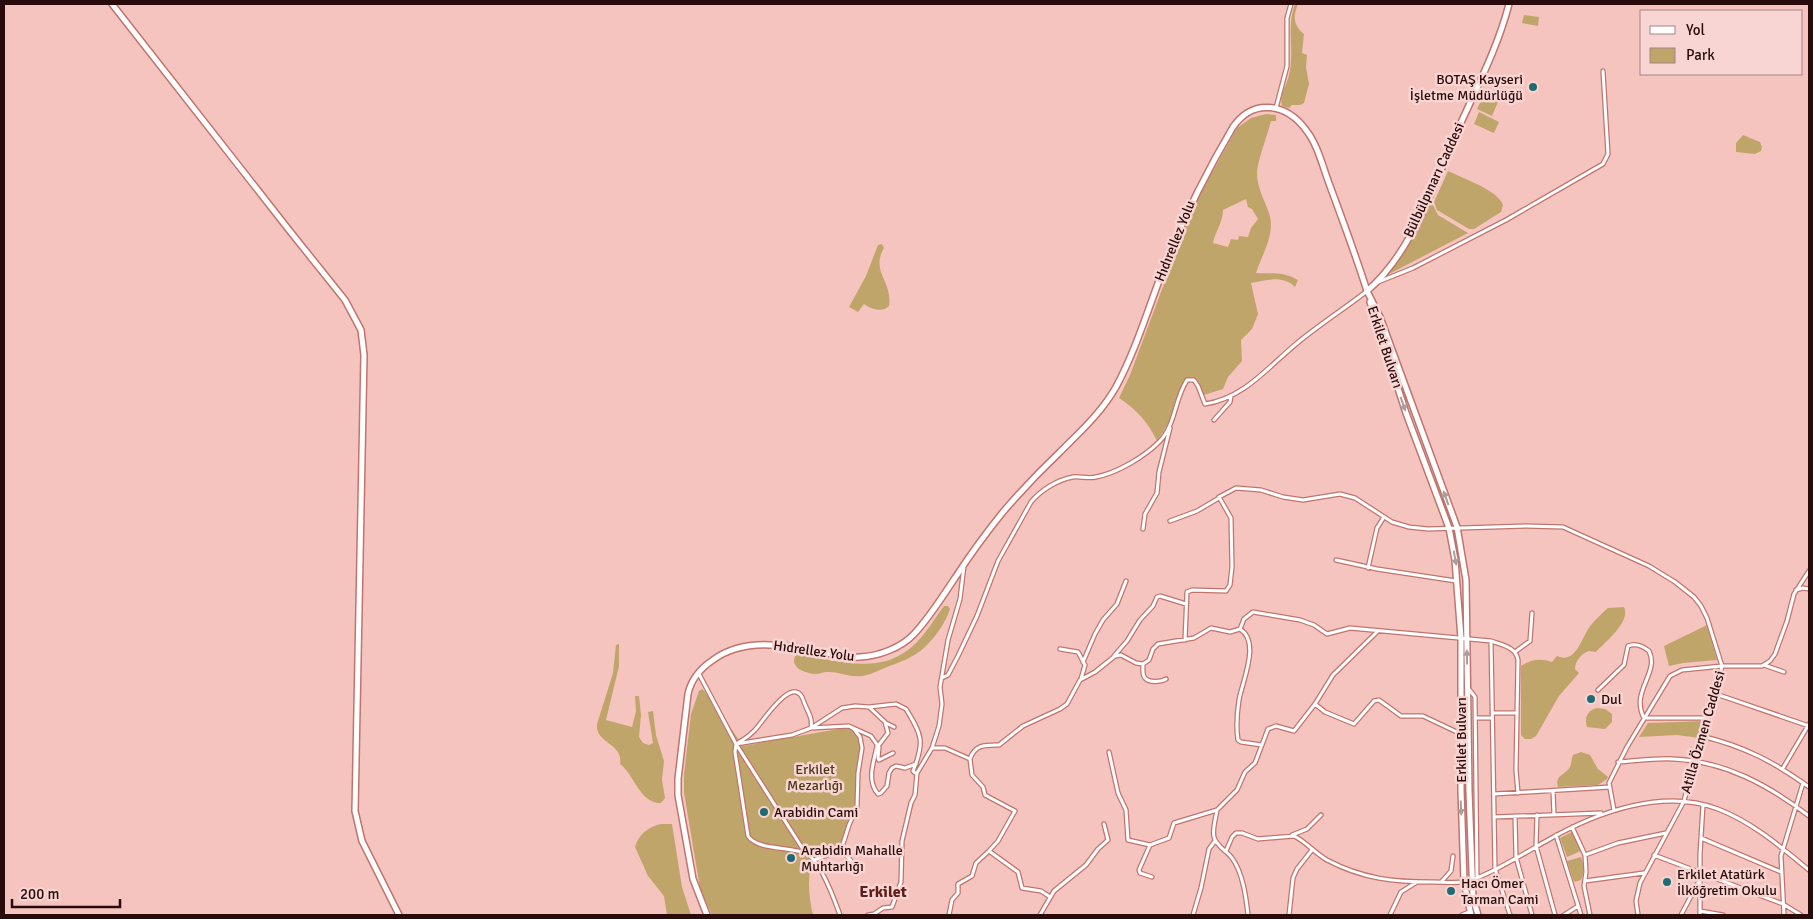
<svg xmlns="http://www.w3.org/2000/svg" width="1813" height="919" font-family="Signika,sans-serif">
<rect width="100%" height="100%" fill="#f6c4be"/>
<path fill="#c0a56b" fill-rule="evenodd" d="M1295 4H1298C1293 16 1293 25 1304 34L1302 53 1307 55 1306 67 1309 84 1304 103 1300 105H1292L1289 108 1282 106C1279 95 1287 85 1289 75 1295 51 1286 27 1295 4Z
M1524 15 1539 17 1538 26 1522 23Z
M1484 95 1498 102 1492 116 1477 109Z
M1479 112 1499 122 1494 133 1474 124Z
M1266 114 1276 115V121H1271C1268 133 1257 163 1257 173 1257 188 1265 201 1269 213 1276 234 1262 254 1256 273 1273 274 1282 271 1298 280L1295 287C1283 275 1267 280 1251 283L1258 314 1252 329 1241 340 1242 361 1228 377 1223 389 1204 395 1197 379 1192 377 1186 381 1168 424 1157 441C1148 422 1136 409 1119 398L1130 375 1186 225 1203 189 1237 128 1251 118ZM1246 199 1248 207 1252 209 1258 219 1251 228 1248 237 1239 236 1238 240 1231 239 1228 247 1213 243C1215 232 1223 222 1223 210Z
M1743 135 1760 142 1762 147 1761 151 1755 154 1736 152V143Z
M1448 171C1462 178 1498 190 1503 205L1501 212 1474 229H1469L1437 210 1434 202Z
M1432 203 1438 215 1468 233 1391 273 1383 276 1421 214Z
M882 244 884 248C870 272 893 281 889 306 882 313 871 309 864 304L858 312 849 307 866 276 878 245Z
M944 606H948L950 609C945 625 930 645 916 654 907 660 897 663 887 667 879 670 871 675 862 676 850 678 839 671 827 672 823 672 820 674 816 674 806 674 788 667 796 655 838 659 881 678 916 643 927 632 935 618 944 606Z
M1624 607C1631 622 1606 641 1596 652L1589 651C1582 653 1575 661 1575 669L1579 673 1559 696 1536 736 1531 739H1525L1521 735V666C1531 659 1541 658 1552 662L1557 656C1577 665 1582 635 1591 625 1596 619 1602 613 1608 608Z
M1707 625 1717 660 1683 663 1669 666 1664 646Z
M619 644V666L606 720 632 727 636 711 635 696H639L641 715 639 737 643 743 649 745 653 743 648 712 653 711 656 735 664 761 662 780 665 798 661 803C640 804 634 774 620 764 624 743 595 744 597 724L613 673 616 645Z
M702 689C707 692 737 737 743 746L844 728 855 730 862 741 859 772 858 804 840 850 820 856 814 853C807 874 808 894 813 915H712L700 888 684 793V774L691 714 699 691Z
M1597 708 1605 709 1612 714V722L1605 729 1587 727C1584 717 1588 710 1597 708Z
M1706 721 1699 738 1677 735 1639 737 1648 723Z
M1581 752 1590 755 1598 769 1608 777 1607 779 1598 785 1558 787C1554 775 1565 776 1570 767 1572 763 1571 759 1573 755Z
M661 824H672L682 887 691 915H667L664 896 648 876 635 847C639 834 648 827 661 824Z
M1572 832 1581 851 1567 857 1560 838Z
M1581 857C1584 865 1584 872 1581 880L1574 882 1567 861Z"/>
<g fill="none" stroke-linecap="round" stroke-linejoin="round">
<defs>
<path id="street" d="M1276 108 1287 66V18L1291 4
M1378 282 1413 268 1506 220 1603 164 1608 154 1603 71
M1214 420 1230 402 1231 396
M1170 521 1197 511 1219 498
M1143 529 1145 514 1157 493 1159 472 1170 428
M1336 560 1377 569 1456 581
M1368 568 1377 528 1384 517
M1796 590 1803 588 1809 589
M1240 629 1244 619 1253 612 1300 620 1314 625 1327 634 1350 628 1491 641C1502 645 1516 647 1518 660L1516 770 1518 793
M1240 629C1261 642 1242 682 1239 700 1237 713 1236 727 1238 740L1241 742 1262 745
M1185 640 1187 592 1192 590 1226 591 1230 585 1232 567 1231 518 1219 497 1236 488 1261 490 1283 497 1303 500 1340 494 1355 498 1392 522 1409 527 1428 529 1526 526 1563 527 1649 566 1675 582 1694 597 1701 606 1707 618 1722 666 1716 694 1699 741 1684 801 1640 883 1636 901 1638 915
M1491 641 1495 869 1510 915
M1060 649 1078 652 1085 665 1081 679
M1515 652 1530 641 1532 613
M1114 656 1127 641 1140 620 1153 606 1157 597 1160 596 1186 604
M1083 662 1095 634 1103 620 1117 604 1126 581
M1143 665C1143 668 1142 675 1145 678 1149 683 1161 682 1166 679
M1764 665 1784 672
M699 674 736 744 735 752 748 836C758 851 791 846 807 854 820 861 835 901 840 915
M942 678 948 675 958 656 977 616 998 561 1031 502C1041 490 1057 480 1073 477 1080 476 1088 479 1096 477 1117 473 1144 457 1159 442 1176 425 1174 400 1187 380H1194L1198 386 1205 404C1243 399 1268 367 1296 344 1319 325 1344 309 1367 291
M1468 688 1475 697 1477 877
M1598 690 1624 665 1628 646C1635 643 1643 646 1649 651 1660 673 1630 691 1644 718H1708
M1716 694 1809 726
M1315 704 1325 712 1354 724 1374 701 1379 700 1401 716H1423L1461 734
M869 707 896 704 906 709C922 735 925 742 913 771L915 773H917
M1492 713H1517
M1475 718H1492
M886 723 894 727
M811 728 849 726 854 729 860 737 862 748 858 773 857 807 849 825 841 850 814 860
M1701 736C1744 746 1774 762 1809 787
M739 742C745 739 750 735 755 730 762 723 795 670 804 702 807 711 813 717 811 728
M736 744 792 735 811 728 842 708 855 706 869 707 885 722 888 733 878 746 871 736 851 727
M736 744 806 854
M877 746C874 762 866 780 878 794L881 793 887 786 889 773 892 768 896 766 905 768 916 764
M879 747 878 758 879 760 893 753
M932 748H945L970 759 972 775 983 787 985 795 1015 811 998 841 989 851 1018 872 1022 888 1041 891 1050 897
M1109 752 1118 793 1126 810 1128 840 1150 845
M970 759C975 744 986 745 999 745L1023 726 1060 709 1067 704 1080 680 1095 672 1115 656 1121 655 1136 663 1143 664 1149 660 1153 649 1158 644 1194 638 1211 628 1230 632 1240 629
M1618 762C1636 761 1655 758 1673 759 1725 761 1768 785 1809 816
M1783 768 1809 724
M1553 791 1554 815
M1494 794 1610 787
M1217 810C1216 818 1212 829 1214 837 1216 846 1227 851 1232 858 1243 873 1246 897 1248 915
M1614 810 1609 783 1627 747 1670 676 1682 670 1722 666H1762L1770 661 1775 654 1787 621 1794 594 1809 571
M1537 815 1536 846 1555 915
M1515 816 1516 857 1532 915
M1494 817 1601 813
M1572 827 1585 855 1586 872 1584 886 1590 915
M1292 835 1307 829 1321 815
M1556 835 1581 915
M1701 838 1781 872
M841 850 854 864
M1226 851 1232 837 1236 833H1242L1258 839 1294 836C1305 841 1315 853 1327 860 1363 879 1394 882 1433 882 1443 882 1454 883 1464 882 1485 878 1528 851 1548 840 1597 812 1663 788 1718 809 1752 822 1781 847 1809 870
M1585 855 1618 843 1666 833
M1654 855 1783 904 1801 915
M1152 877 1140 873 1139 870 1150 845 1169 838 1174 823 1217 810 1237 790 1245 772 1255 763 1268 729 1276 726 1294 731 1315 704 1333 675 1377 632
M1442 881 1451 871 1453 856
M1585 881 1644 873
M1700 911 1723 915
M868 915 874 914 883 908 892 907 901 882 902 841 911 803 915 795 917 773 932 748 939 726 942 704 940 687 948 640 960 599 964 566
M949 915 952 900 958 893V884L972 876 976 863 989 851
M1040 915 1054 891 1086 865 1098 849 1108 840 1104 824
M1193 915 1201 888 1209 849 1215 841
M1289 915 1293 878 1297 869 1312 850
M1390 915 1401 892 1417 882
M1462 915 1469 912
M1564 915 1578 906
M1681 915 1699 881
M1700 915V854L1703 805
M1784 915 1781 856 1803 783"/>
<path id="secondary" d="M112 4 289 230 345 300 361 330 364 355 355 811 362 841 399 915
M707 915 693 879 678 795V779L688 694C691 680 701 668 713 660 746 636 788 646 826 653 837 655 848 658 860 657 879 656 901 648 914 634 930 617 942 597 955 578 970 555 986 533 1003 512 1021 491 1040 471 1060 452 1081 431 1101 413 1116 387 1137 348 1150 303 1166 262 1185 215 1207 171 1233 127 1253 98 1286 103 1306 130 1318 145 1323 168 1330 186 1343 221 1356 256 1367 291 1413 252 1435 181 1459 127 1477 87 1498 47 1509 4"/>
<path id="primary" d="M1367 291 1380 317 1457 527 1466 580 1469 791 1473 898 1478 915
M1370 302 1406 413 1449 528 1455 560 1461 638V790L1464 882 1471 915"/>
</defs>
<use href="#street" stroke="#c1746e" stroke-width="5.5"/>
<use href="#secondary" stroke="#c1746e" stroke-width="8"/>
<use href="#primary" stroke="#c1746e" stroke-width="8"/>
<use href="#street" stroke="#fff" stroke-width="3"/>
<use href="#secondary" stroke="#fff" stroke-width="5"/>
<use href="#primary" stroke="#fff" stroke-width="5"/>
</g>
<defs><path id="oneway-solid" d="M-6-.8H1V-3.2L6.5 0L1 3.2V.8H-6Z" transform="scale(1.25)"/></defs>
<g fill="#a99d9d">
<use href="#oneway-solid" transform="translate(1403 404) rotate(71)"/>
<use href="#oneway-solid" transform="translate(1446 498) rotate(-110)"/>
<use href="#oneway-solid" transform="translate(1455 558) rotate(80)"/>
<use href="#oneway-solid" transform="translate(1467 657) rotate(-90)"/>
<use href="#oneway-solid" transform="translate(1461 808) rotate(88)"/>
</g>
<g fill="#206b73" stroke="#f8d5d2" stroke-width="2">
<circle cx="1533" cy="87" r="5"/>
<circle cx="1591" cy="699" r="5"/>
<circle cx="764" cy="812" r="5"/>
<circle cx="791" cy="858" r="5"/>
<circle cx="1667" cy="882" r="5"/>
<circle cx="1451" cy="891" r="5"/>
</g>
<g text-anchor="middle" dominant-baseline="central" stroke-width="5" stroke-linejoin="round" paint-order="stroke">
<g font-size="14" fill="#280b0a" stroke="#f8d5d2" text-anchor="start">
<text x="1523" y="79" text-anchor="end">BOTAŞ Kayseri<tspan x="1523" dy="16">İşletme Müdürlüğü</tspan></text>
<text x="1601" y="699">Dul</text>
<text x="774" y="812">Arabidin Cami</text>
<text x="801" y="850">Arabidin Mahalle<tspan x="801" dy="16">Muhtarlığı</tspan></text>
<text x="1677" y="874">Erkilet Atatürk<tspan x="1677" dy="16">İlköğretim Okulu</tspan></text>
<text x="1461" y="883">Hacı Ömer<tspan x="1461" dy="16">Tarman Cami</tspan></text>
</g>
<g font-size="14" fill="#280b0a" stroke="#f8d5d2">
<text transform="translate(1434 180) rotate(-65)">Bülbülpınarı Caddesi</text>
<text transform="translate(1175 241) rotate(-68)">Hıdırellez Yolu</text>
<text transform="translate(1385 347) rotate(72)">Erkilet Bulvarı</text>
<text transform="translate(814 651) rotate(8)">Hıdrellez Yolu</text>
<text transform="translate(1703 732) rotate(-74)">Atilla Özmen Caddesi</text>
<text transform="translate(1461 740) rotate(-90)">Erkilet Bulvarı</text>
</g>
<g font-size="14" fill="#473817" stroke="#f8d5d2">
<text x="815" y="769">Erkilet<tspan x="815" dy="16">Mezarlığı</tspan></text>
</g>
<g font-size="16" font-weight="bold" fill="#5f1d1b" stroke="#f8d5d2">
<text x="883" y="892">Erkilet</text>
</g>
</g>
<rect width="1813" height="919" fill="none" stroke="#280b0a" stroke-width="10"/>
<rect x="1640" y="10" width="162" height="65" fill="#f8d5d2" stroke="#a58482"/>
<rect x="1650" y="26" width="25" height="8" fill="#ffffff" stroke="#a58482"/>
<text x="1686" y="35" font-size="15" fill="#280b0a">Yol</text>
<rect x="1650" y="48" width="25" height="15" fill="#c0a56b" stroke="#a58482"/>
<text x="1686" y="60" font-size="15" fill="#280b0a">Park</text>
<path d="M12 899v8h108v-8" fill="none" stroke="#280b0a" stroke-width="2.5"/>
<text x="20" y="899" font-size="15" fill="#280b0a" stroke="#f8d5d2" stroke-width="4" paint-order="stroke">200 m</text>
</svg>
